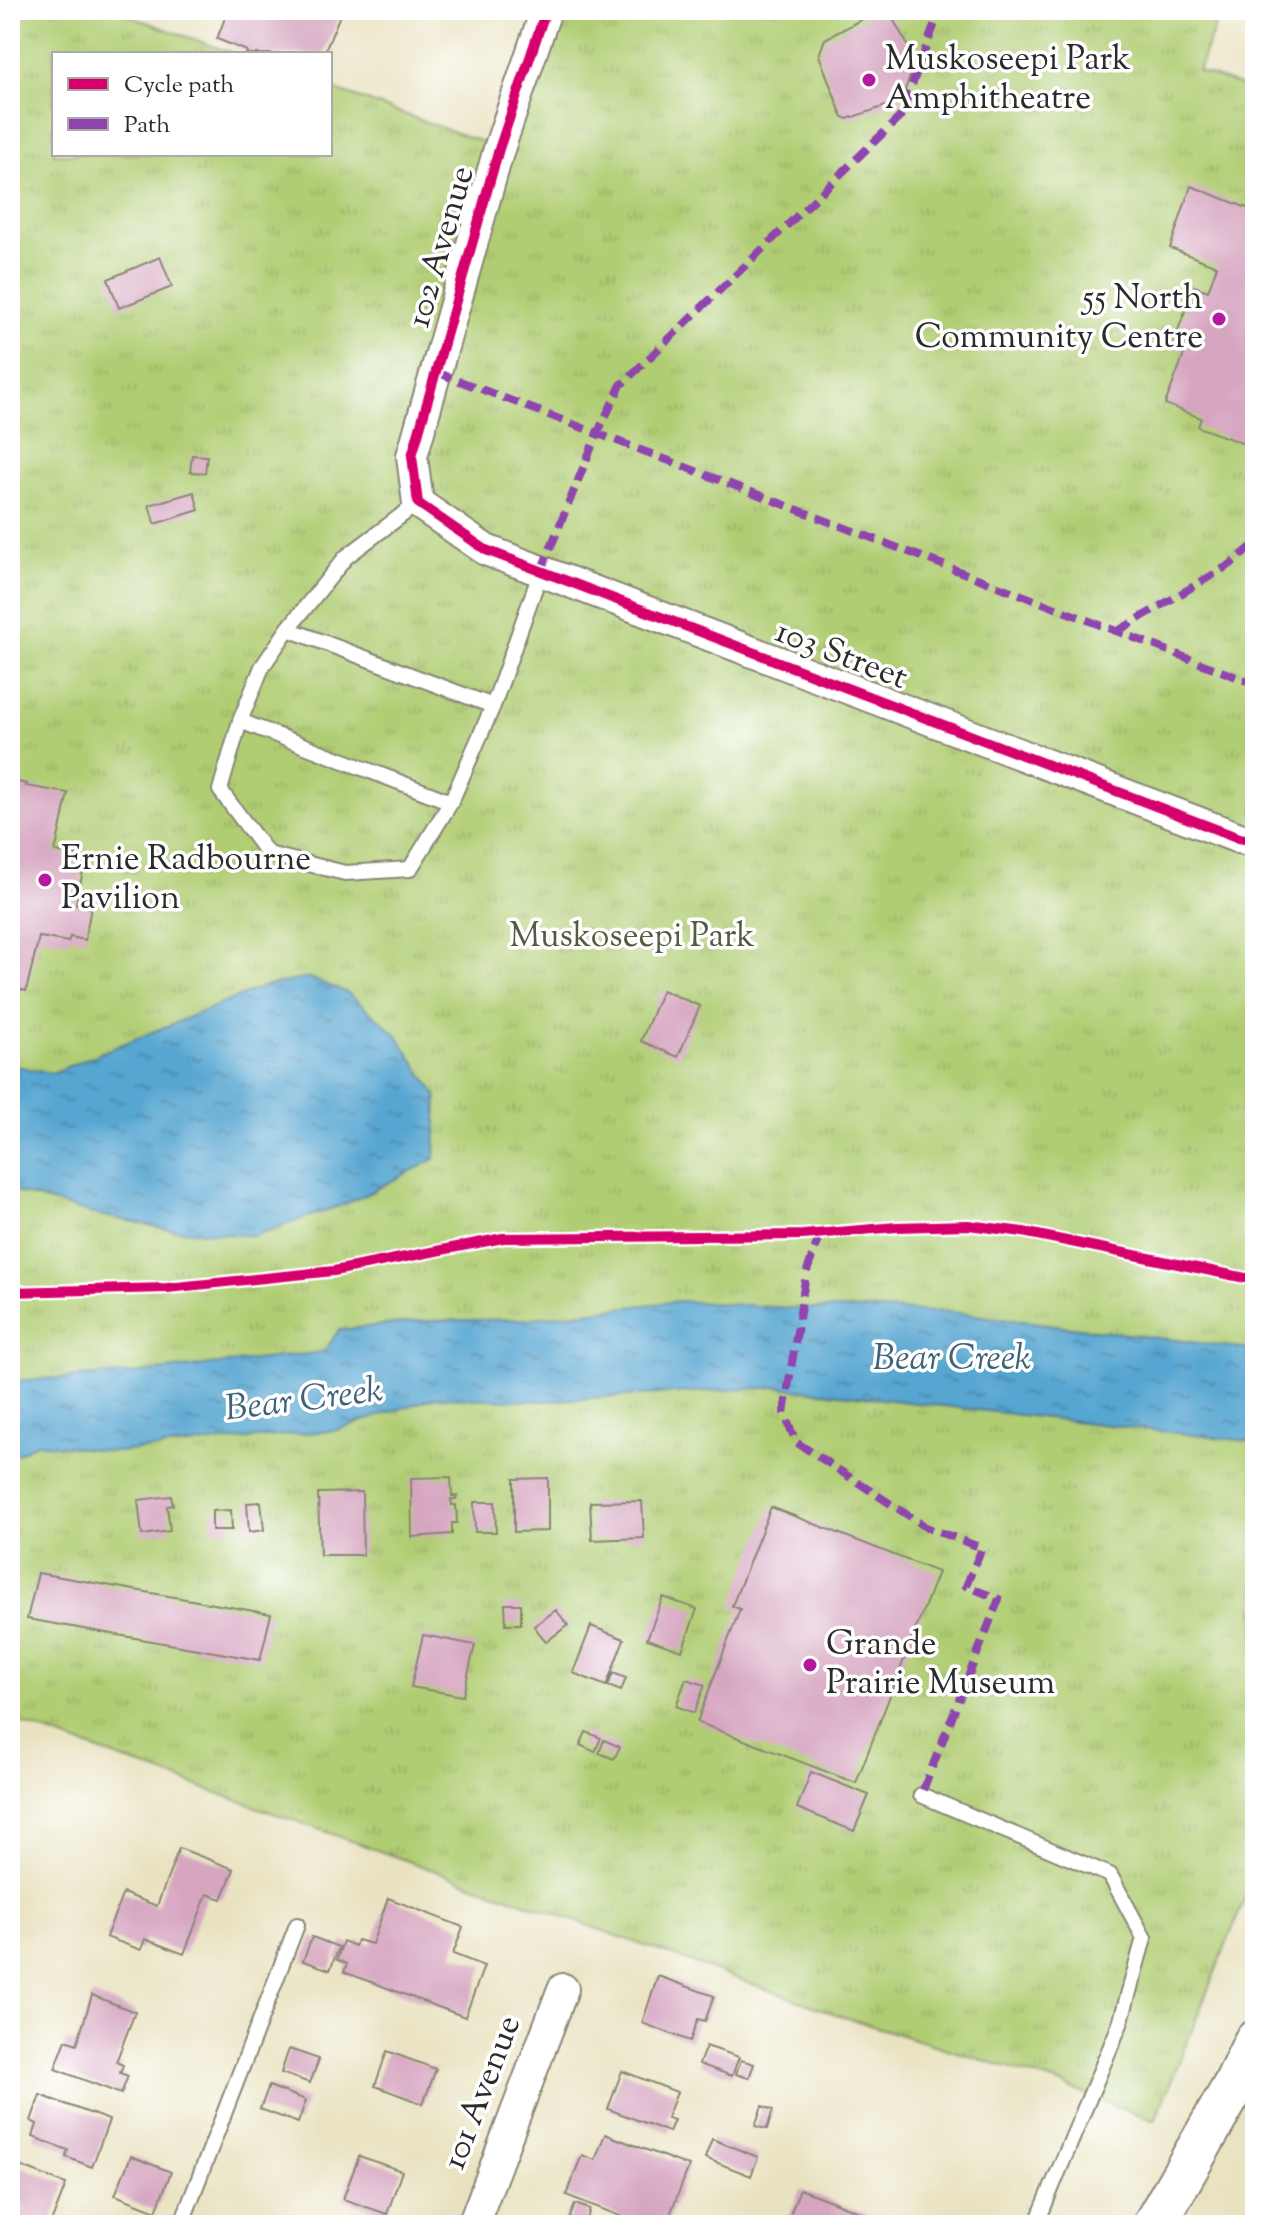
<svg xmlns="http://www.w3.org/2000/svg" width="1265" height="2235" font-family="'Sorts Mill Goudy',serif">
<defs>
<pattern id="park-tufts" width="24" height="20" patternUnits="userSpaceOnUse" patternTransform="scale(2)"><rect width="24" height="20" fill="#b1cd73"/><path d="M3 7l-1-3M5 7V3M7 7l1-3M15 17l-1-3M17 17v-4M19 17l1-3" fill="none" stroke="#98b064"/></pattern>
<pattern id="water-ripples" width="26" height="14" patternUnits="userSpaceOnUse" patternTransform="scale(2)"><rect width="26" height="14" fill="#57a6d1"/><path d="M2 4q2-2 4 0t4 0M15 11q2-2 4 0t4 0" fill="none" stroke="#4887aa"/></pattern>
</defs>
<rect width="100%" height="100%" fill="#fff"/>
<filter id="ink" filterUnits="userSpaceOnUse"><feTurbulence type="fractalNoise" baseFrequency=".0125" numOctaves="2"/><feDisplacementMap in="SourceGraphic" scale="16" xChannelSelector="R" yChannelSelector="G"/><feConvolveMatrix kernelMatrix="1 2 1 2 8 2 1 2 1" color-interpolation-filters="sRGB"/></filter>
<filter id="wash" filterUnits="userSpaceOnUse"><feTurbulence type="fractalNoise" baseFrequency=".006" numOctaves="4" result="noise"/><feDisplacementMap in="SourceGraphic" scale="32" xChannelSelector="R" yChannelSelector="G"/><feGaussianBlur stdDeviation="1.8" result="paint"/><feColorMatrix in="noise" values="0 0 0 0 0 0 0 0 0 0 0 0 0 0 0 0 0 1.4 0 .05"/><feComposite in="paint" operator="in"/></filter>
<g filter="url(#wash)">
<rect width="100%" height="100%" fill="#e9e2c0"/>
<path fill="url(#park-tufts)" stroke="#6e7c4f" stroke-width="2" d="M10 10H131L129 16 235 54H54V154H330V88L499 148 546 10H1221L1198 71 1255 91V1873L1155 2121 1057 2083 847 2018 10 1719Z"/>
<path fill="url(#water-ripples)" stroke="#41687e" stroke-width="2" d="M309 978 348 993 396 1034 437 1096 435 1159 353 1201 253 1236 168 1229 89 1213 10 1190V1065L52 1073 265 986Z
M679 1301 789 1308 951 1312 1255 1350V1442L778 1387 541 1401 436 1397 337 1430 118 1452 36 1443 18 1454H10V1381L130 1374 324 1352 339 1330 420 1321 524 1319Z"/>
<g id="blocks">
<path fill="#d6a5c0" d="M228 10H237L256 17 259 10H342L324 54H246L247 51 217 39Z
M879 10H888L916 60 901 101 847 119 842 116 819 55 825 39Z
M1191 186 1255 211V431L1250 446 1198 427 1201 418 1165 404 1185 352 1172 347 1194 286 1208 291 1217 266 1170 248Z
M160 257 172 287 119 308 108 279Z
M192 455 207 456 205 473 190 472Z
M194 492 199 510 155 524 149 505Z
M10 780 27 784 26 786 68 793 55 852 86 857 76 904 91 907 85 940 70 937 68 942 39 937 26 991 18 989 13 1010 10 1009Z
M662 990 700 1006 678 1057 641 1041Z
M451 1477 452 1496H457L456 1499H451L452 1505H456L457 1523H452V1534L412 1537 411 1478Z
M548 1478V1531L514 1532V1479Z
M362 1492 363 1555H320L318 1493Z
M171 1496 173 1505 167 1506 170 1531 142 1535 138 1500Z
M642 1501 644 1538 592 1540 590 1502Z
M261 1502 264 1530 249 1532 247 1503Z
M474 1502H495L496 1532H475Z
M771 1507 938 1572 856 1783 697 1722 740 1609 732 1606Z
M231 1510 232 1530H212V1511Z
M38 1573 271 1614 260 1660 27 1619Z
M663 1597 697 1609 682 1651 647 1639Z
M505 1604H521V1624H506Z
M556 1610 568 1625 546 1642 534 1626Z
M591 1626 624 1639 606 1686 573 1673Z
M423 1635 475 1645 463 1696 411 1687Z
M613 1673 626 1678 621 1691 608 1686Z
M686 1679 705 1685 694 1713 676 1706Z
M586 1732 601 1738 595 1752 580 1745Z
M604 1740 620 1747 614 1759 599 1753Z
M811 1772 869 1795 854 1831 797 1808Z
M179 1848 234 1869 222 1899 207 1894 184 1954 145 1939 141 1950 106 1937 123 1893 157 1906Z
M388 1898 463 1927 453 1954 484 1966 465 2017 344 1972 347 1964 337 1960 343 1941 355 1946 357 1940 372 1944Z
M312 1937 339 1947 330 1970 303 1961Z
M658 1976 714 1996 705 2021 698 2019 690 2041 642 2023Z
M92 1995 135 2012 116 2062 123 2065 120 2073 128 2076 121 2094 55 2069 66 2040 77 2044Z
M706 2046 739 2057 732 2076 699 2064Z
M289 2049 319 2059 310 2083 281 2073Z
M387 2051 436 2069 423 2104 375 2086Z
M741 2060 754 2064 749 2078 736 2074Z
M622 2071 677 2092 667 2118 674 2120 669 2132 608 2109Z
M269 2086 306 2100 298 2123 260 2109Z
M40 2095 109 2120 92 2167 66 2157 68 2150 33 2137 37 2124 31 2121Z
M762 2106 773 2110 767 2129 755 2126Z
M605 2134 689 2166 666 2225H643L566 2195 582 2155 595 2160Z
M712 2139 758 2157 751 2176 705 2158Z
M131 2156 171 2172 156 2211 115 2195Z
M359 2156 402 2171 387 2214 343 2199Z
M20 2166 66 2184 50 2225H10V2192Z
M800 2189 893 2225H786Z
M575 2204 590 2209 585 2225H567Z"/>
</g>
</g>
<g filter="url(#ink)">
<use href="#blocks" fill-opacity="0" stroke="#8a8676" stroke-width="2"/>
<g fill="none" stroke-linecap="round" stroke-linejoin="round">
<defs>
<path id="lane" d="M418 503 346 557 288 629 262 667 240 721 220 790 268 854 345 873 410 869 451 802 493 706 541 571
M288 629 493 706
M240 721 451 802
M921 1795 1110 1875 1144 1938 1120 2024 1036 2225
M181 2225 297 1925"/>
<path id="street" d="M546 10 499 149 412 456 418 503 486 550 1239 838 1255 841
M473 2225 563 1989"/>
<path id="secondary" d="M1154 2225 1234 2086 1255 2042"/>
</defs>
<use href="#lane" stroke="#8a8676" stroke-width="18"/>
<use href="#street" stroke="#8a8676" stroke-width="34"/>
<use href="#secondary" stroke="#8a8676" stroke-width="46"/>
<use href="#lane" stroke="#fff" stroke-width="14"/>
<use href="#street" stroke="#fff" stroke-width="30"/>
<use href="#secondary" stroke="#fff" stroke-width="42"/>
<path stroke="#8e44ad" stroke-width="8" stroke-dasharray="16 8" stroke-linecap="butt" d="M436 372 1250 682 1255 681
M541 571 597 434 621 385 900 117 940 10
M1118 631 1231 564 1255 544
M820 1234 806 1274 784 1413 796 1442 926 1527 982 1548 966 1586 999 1599 921 1795"/>
<defs>
<path id="cycleway" d="M546 10 499 149 412 456 418 503 486 550 1239 838 1255 841
M10 1292 167 1288 334 1271 503 1238 803 1235 897 1227 968 1225 1023 1232 1255 1280"/>
</defs>
<use href="#cycleway" stroke="#fff" stroke-width="15"/>
<use href="#cycleway" stroke="#d6006c" stroke-width="10"/>
</g>
</g>
<g fill="#b5179e" stroke="#fff" stroke-width="3">
<circle cx="869" cy="80" r="8"/>
<circle cx="1219" cy="319" r="8"/>
<circle cx="45" cy="880" r="8"/>
<circle cx="810" cy="1665" r="8"/>
</g>
<g text-anchor="middle" dominant-baseline="central" stroke-width="7" stroke-linejoin="round" paint-order="stroke">
<g font-size="34" fill="#2b2b2b" stroke="#fff" text-anchor="start">
<text x="885" y="60">Muskoseepi Park<tspan x="885" dy="39">Amphitheatre</tspan></text>
<text x="1203" y="299" text-anchor="end">55 North<tspan x="1203" dy="39">Community Centre</tspan></text>
<text x="61" y="860">Ernie Radbourne<tspan x="61" dy="39">Pavilion</tspan></text>
<text x="826" y="1645">Grande<tspan x="826" dy="39">Prairie Museum</tspan></text>
</g>
<g font-size="34" fill="#2b2b2b" stroke="#fff">
<text transform="translate(442 247) rotate(-74)">102 Avenue</text>
<text transform="translate(841 656) rotate(21)">103 Street</text>
<text transform="translate(483 2093) rotate(-69)">101 Avenue</text>
</g>
<g font-size="34" fill="#535c41" stroke="#fff">
<text x="632" y="937">Muskoseepi Park</text>
</g>
<g font-size="36" font-style="italic" fill="#3f6276" stroke="#fff">
<text x="952" y="1360">Bear Creek</text>
<text transform="translate(304 1401) rotate(-7)">Bear Creek</text>
</g>
</g>
<rect width="1265" height="2235" fill="none" stroke="#fff" stroke-width="40"/>
<rect x="52" y="52" width="280" height="104" fill="#ffffff" stroke="#aaaaaa" stroke-width="2"/>
<rect x="68" y="78" width="40" height="12" fill="#d6006c" stroke="#aaaaaa" stroke-width="2"/>
<text x="124" y="92" font-size="24" fill="#2b2b2b">Cycle path</text>
<rect x="68" y="118" width="40" height="12" fill="#8e44ad" stroke="#aaaaaa" stroke-width="2"/>
<text x="124" y="132" font-size="24" fill="#2b2b2b">Path</text>
</svg>
